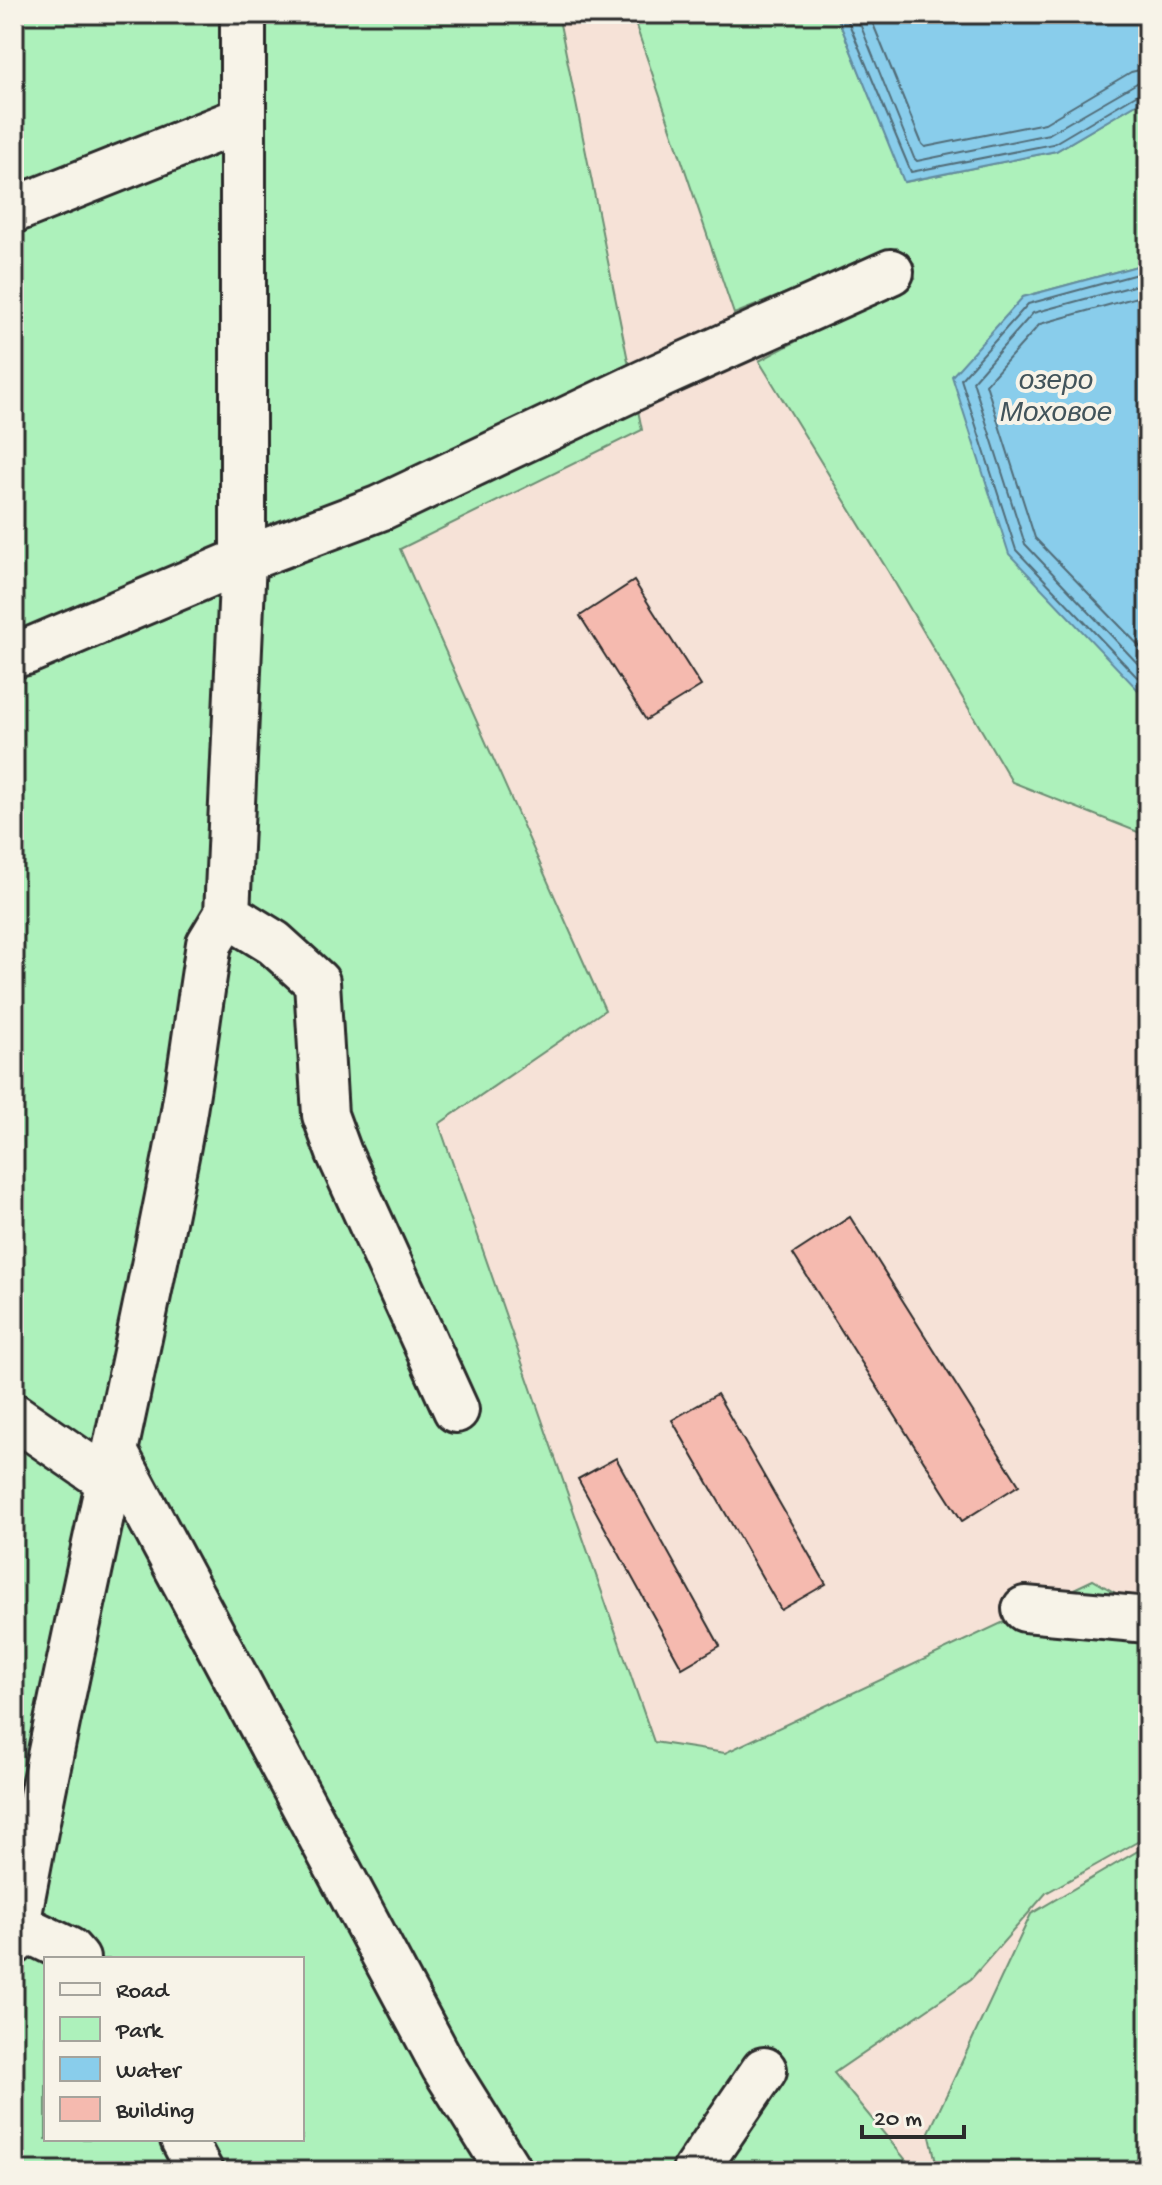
<svg xmlns="http://www.w3.org/2000/svg" width="1162" height="2185" font-family="'Gochi Hand',sans-serif">
<rect width="100%" height="100%" fill="#f6e2d7"/>
<filter id="ink" filterUnits="userSpaceOnUse"><feTurbulence type="fractalNoise" baseFrequency=".0125" numOctaves="2"/><feDisplacementMap in="SourceGraphic" scale="16" xChannelSelector="R" yChannelSelector="G"/><feConvolveMatrix kernelMatrix="1 2 1 2 8 2 1 2 1" color-interpolation-filters="sRGB"/></filter>
<g filter="url(#ink)">
<path fill="#adf1bb" stroke="#6c8e73" stroke-width="2" fill-rule="evenodd" d="M14 14H558L642 430 400 549 605 1010 439 1124 654 1742 725 1753 1093 1580 1148 1612V1836L1046 1893 971 1979 834 2073 915 2171H14ZM46 1959H302V2139H46Z
M632 14H836L905 182 1056 151 1148 97V263L1023 297 1138 690 1148 683V836L1012 782 888 571 759 361 915 278 897 248 734 314Z
M1148 1845V2171H938L929 2132 1031 1914Z"/>
<path fill="#89cdeb" stroke="#638c9e" stroke-width="2" d="M836 14H1148V97L1056 151 904 182Z
M1148 263V683L1138 690 1009 554 952 376 1023 297Z"/>
<g fill="none" stroke-linecap="round" stroke-linejoin="round">
<path stroke="#516c78" stroke-width="2" d="M845 14 911 172 1053 144 1141 92 1148 91
M856 14 914 158 917 161 1049 134 1137 83 1148 80
M869 14 922 144 925 147 1045 123 1131 72 1148 68
M1148 271 1028 304 961 379 1016 550 1137 677H1148
M1148 282 1033 313 973 381 1025 544 1140 666 1148 667
M1148 294 1040 324 986 384 1035 538 1148 655"/>
</g>
<path fill="#f5baaf" stroke="#2b2b2b" stroke-width="2" d="M634 581 701 686 646 720 580 616Z
M850 1217 1019 1485 962 1521 793 1254Z
M717 1394 826 1584 781 1610 672 1420Z
M616 1458 720 1646 682 1668 578 1479Z"/>
<g fill="none" stroke-linecap="round" stroke-linejoin="round">
<defs>
<path id="minor" d="M14 210 243 119
M14 655 26 652 243 560 380 508 646 382 891 272
M227 914 274 943 317 982 325 1115 339 1153 456 1410
M14 1416 110 1482
M115 1452 444 2067 509 2171
M1025 1609 1148 1620
M17 1925 69 1950 77 1959
M14 1942C61 1682 124 1425 174 1166 189 1093 197 1018 209 944L227 914 243 560V14
M183 2139 200 2171
M695 2171 764 2070"/>
</defs>
<use href="#minor" stroke="#2b2b2b" stroke-width="50"/>
<use href="#minor" stroke="#f7f3e8" stroke-width="44"/>
</g>
</g>
<g text-anchor="middle" dominant-baseline="central" stroke-width="8" stroke-linejoin="round" paint-order="stroke">
<g font-size="28" font-style="italic" fill="#42545b" stroke="#f7f3e8">
<text x="1056" y="383">озеро<tspan x="1056" dy="32">Моховое</tspan></text>
</g>
</g>
<rect width="1162" height="2185" fill="none" stroke="#f7f3e8" stroke-width="48"/>
<rect x="24" y="24" width="1114" height="2137" fill="none" stroke="#2b2b2b" stroke-width="3" filter="url(#ink)"/>
<rect x="44" y="1957" width="260" height="184" fill="#f7f3e8" stroke="#a5a39c" stroke-width="2"/>
<rect x="60" y="1983" width="40" height="12" fill="#f7f3e8" stroke="#a5a39c" stroke-width="2"/>
<text x="116" y="1997" font-size="24" fill="#2b2b2b">Road</text>
<rect x="60" y="2017" width="40" height="24" fill="#adf1bb" stroke="#a5a39c" stroke-width="2"/>
<text x="116" y="2037" font-size="24" fill="#2b2b2b">Park</text>
<rect x="60" y="2057" width="40" height="24" fill="#89cdeb" stroke="#a5a39c" stroke-width="2"/>
<text x="116" y="2077" font-size="24" fill="#2b2b2b">Water</text>
<rect x="60" y="2097" width="40" height="24" fill="#f5baaf" stroke="#a5a39c" stroke-width="2"/>
<text x="116" y="2117" font-size="24" fill="#2b2b2b">Building</text>
<path d="M862 2125v12h102v-12" fill="none" stroke="#2b2b2b" stroke-width="4"/>
<text x="874" y="2125" font-size="24" fill="#2b2b2b" stroke="#f7f3e8" stroke-width="6" paint-order="stroke">20 m</text>
</svg>
